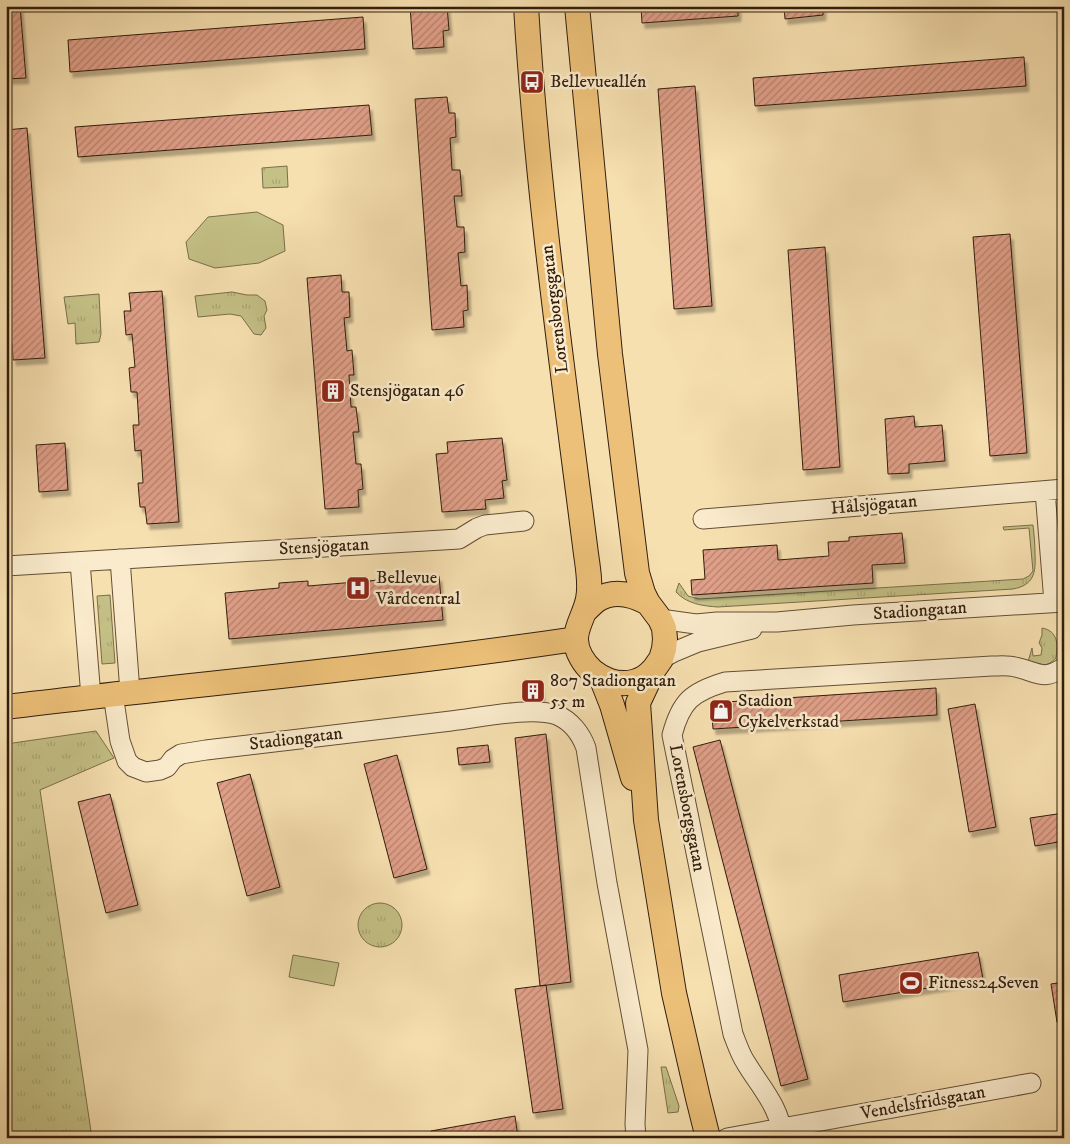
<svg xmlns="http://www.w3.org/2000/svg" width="1070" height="1144" font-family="'IM FELL DW Pica',serif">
<defs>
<pattern id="grass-tufts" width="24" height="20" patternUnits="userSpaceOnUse" patternTransform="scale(1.25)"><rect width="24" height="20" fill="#c4c086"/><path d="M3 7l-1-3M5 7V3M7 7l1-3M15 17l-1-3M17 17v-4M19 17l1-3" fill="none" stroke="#a9a572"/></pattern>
<pattern id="building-hatch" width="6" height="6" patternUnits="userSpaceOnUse" patternTransform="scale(1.25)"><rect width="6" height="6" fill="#e09f88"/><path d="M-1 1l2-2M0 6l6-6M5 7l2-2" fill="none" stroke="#b6816e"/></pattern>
<filter id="shadow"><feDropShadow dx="3" dy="5.5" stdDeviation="1" flood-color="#0004"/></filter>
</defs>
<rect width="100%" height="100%" fill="#f7e0b0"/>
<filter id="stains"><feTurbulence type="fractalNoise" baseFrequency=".004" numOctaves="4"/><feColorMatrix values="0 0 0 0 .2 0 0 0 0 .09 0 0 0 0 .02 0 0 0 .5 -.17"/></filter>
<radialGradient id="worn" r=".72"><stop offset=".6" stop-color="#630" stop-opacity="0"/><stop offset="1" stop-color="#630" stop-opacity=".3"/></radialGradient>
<path fill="url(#grass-tufts)" stroke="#7a6e4a" d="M287 166 288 187 263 188 262 168Z
M232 292 247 295H257L265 301 267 310 264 316 266 328 261 335 254 334 241 316 230 314 198 317 195 296Z
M99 294 101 334 99 342 76 344 75 323 68 324 64 297Z
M1033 525C1034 534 1035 544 1035 553 1036 573 1034 585 1013 589L718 607C703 606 687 604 676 592L679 583 688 596 699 599 1023 579 1029 576 1033 571 1029 528 1004 530 1003 527Z
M110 595 115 663 102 664 97 596Z
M1042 628C1058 631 1058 644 1056 658 1046 668 1041 665 1028 662L1032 648 1033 656 1041 655 1042 648 1039 643 1042 635Z
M96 731 114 758 40 790 92 1138H6V744Z
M358 925a22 22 0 1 1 44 0a22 22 0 1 1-44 0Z
M661 1067H666L679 1106 678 1112 668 1113Z"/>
<path fill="#c4c086" stroke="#7a6e4a" d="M257 212 283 225 285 251 259 263 215 268 189 259 186 242 208 217Z
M293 955 339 963 334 986 289 977Z"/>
<path fill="url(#building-hatch)" stroke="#311d0d" filter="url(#shadow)" d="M6 6H20L26 78 6 79Z
M410 6H447L449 30 443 31 444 47 413 49Z
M641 6H738V16L642 23Z
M784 6H823V15L785 19Z
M363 17 365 49 70 72 68 40Z
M1024 57 1026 86 755 106 753 78Z
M695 86 712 306 674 309 658 89Z
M447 97 449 113H455L456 137 450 138 452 170H460L462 196H454L457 227H464L465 252 458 253 461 286 467 285 468 310 463 311 464 327 432 330 415 99Z
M369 105 372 135 78 157 75 127Z
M27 128 45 358 13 360 12 343H6V320L10 319 8 286H6V130Z
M1010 234 1027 453 990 456 973 237Z
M825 247 840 467 803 470 788 250Z
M341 275 342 292H349L350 317 344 318 347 351 352 350 354 375H349L351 407H356L359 432H353L356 464H361L363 489 358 490 359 507 325 509 307 278Z
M162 291 179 522 147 524 145 507H140L138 483H143L141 450 135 451 133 425H139L137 392H131L129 368 135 367 132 334 126 335 124 311H131L129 293Z
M914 416 915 427 942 425 945 461 909 464V473L888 474 885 419Z
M502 438 507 480 502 481 504 498 485 500 486 509 442 512 436 454 448 453 447 442Z
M65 443 68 490 39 492 36 445Z
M902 533 905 563 872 565 873 583 692 595 691 580 705 579 703 550 777 545 778 560 829 556 828 542 849 541V537Z
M398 573 399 579 439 576 443 620 229 639 225 593 279 588V583L308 581V586L379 580 378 575Z
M541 684 542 696 525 698 524 687Z
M936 688 937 715 713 729 711 703Z
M975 704 996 827 969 832 948 709Z
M546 734 571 982 540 986 515 738Z
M720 740 808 1079 781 1086 693 747Z
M488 745 490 762 459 765 457 748Z
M397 755 427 869 394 878 364 764Z
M250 774 280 887 247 896 217 783Z
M110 794 138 905 106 913 78 802Z
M1064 813V841L1035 846 1030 818Z
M978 952 983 979 843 1002 839 975Z
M1064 982V1022H1057L1051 984Z
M546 985 563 1109 533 1113 515 989Z
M515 1116 518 1138H493V1136L481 1138H431V1131Z"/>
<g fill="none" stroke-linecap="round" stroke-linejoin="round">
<defs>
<path id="minor" d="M1045 491 1054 602
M703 519 1064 489
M120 559 130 692
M80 562 91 697
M6 566 459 539 477 528 485 525 524 521
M660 619 696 624 717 622H777L853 615 1064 602
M661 659 674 652 698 642 752 629
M113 694 120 741 127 761 133 767 146 772 160 770 167 767 173 759 181 754 206 750C287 740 369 731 451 721 479 718 531 706 557 715 571 721 581 734 586 748L607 883 638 1050 635 1124 636 1138
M727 1138 1031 1083
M783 1138C780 1107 761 1088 746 1063 740 1054 737 1044 733 1034L672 735C681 701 692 692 725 682L992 666C999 666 1008 665 1015 667 1036 671 1043 682 1064 667"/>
<path id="major" d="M526 6C537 190 563 372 586 554 588 568 591 585 588 599 584 620 568 634 581 657 593 679 622 691 645 677 648 675 651 672 654 669
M577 6 610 354 637 573 643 593 648 603 660 619 664 628 665 639 664 649 661 659 654 669 638 703 646 820 674 993 698 1098 708 1138
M585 611C589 607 593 603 597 600 614 589 632 594 648 603
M601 677 612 705 633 778
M6 707C196 684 387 667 576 639"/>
</defs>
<use href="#minor" stroke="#624e36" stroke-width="21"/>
<use href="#major" stroke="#311d0d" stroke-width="26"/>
<use href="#minor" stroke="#faebcc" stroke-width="19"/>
<use href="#major" stroke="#ecc078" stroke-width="24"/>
</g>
<defs>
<symbol id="bus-square" viewBox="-11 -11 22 22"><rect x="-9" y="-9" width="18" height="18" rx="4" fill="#8f2418" stroke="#faebcc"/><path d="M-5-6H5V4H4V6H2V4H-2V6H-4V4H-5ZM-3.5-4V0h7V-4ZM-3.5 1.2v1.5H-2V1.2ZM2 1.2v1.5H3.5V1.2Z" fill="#fff"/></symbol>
<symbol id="building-square" viewBox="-11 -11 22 22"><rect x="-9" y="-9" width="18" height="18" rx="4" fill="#8f2418" stroke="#faebcc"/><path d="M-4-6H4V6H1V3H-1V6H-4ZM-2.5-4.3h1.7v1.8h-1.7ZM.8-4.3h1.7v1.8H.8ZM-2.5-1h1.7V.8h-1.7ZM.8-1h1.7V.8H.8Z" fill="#fff"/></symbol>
<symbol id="hospital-square" viewBox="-11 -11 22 22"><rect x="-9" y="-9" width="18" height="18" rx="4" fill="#8f2418" stroke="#faebcc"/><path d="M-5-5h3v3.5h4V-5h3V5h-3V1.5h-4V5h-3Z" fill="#fff"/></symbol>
<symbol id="shop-square" viewBox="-11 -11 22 22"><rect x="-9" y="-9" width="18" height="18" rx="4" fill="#8f2418" stroke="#faebcc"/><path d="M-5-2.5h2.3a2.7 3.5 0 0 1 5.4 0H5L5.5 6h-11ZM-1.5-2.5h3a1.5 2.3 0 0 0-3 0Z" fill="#fff"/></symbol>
<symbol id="stadium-square" viewBox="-11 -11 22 22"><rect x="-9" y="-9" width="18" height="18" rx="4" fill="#8f2418" stroke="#faebcc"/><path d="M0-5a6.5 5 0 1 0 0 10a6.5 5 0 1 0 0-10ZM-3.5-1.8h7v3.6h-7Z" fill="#fff"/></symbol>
</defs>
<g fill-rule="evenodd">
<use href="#bus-square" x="518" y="68" width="28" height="28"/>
<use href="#building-square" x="319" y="377" width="28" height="28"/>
<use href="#hospital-square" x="344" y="574" width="28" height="28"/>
<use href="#building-square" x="519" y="677" width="28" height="28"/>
<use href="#shop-square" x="707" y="697" width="28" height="28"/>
<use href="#stadium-square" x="897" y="969" width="28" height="28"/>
</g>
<g text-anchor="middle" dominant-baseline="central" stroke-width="5" stroke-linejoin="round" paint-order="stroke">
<g font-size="18" fill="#311d0d" stroke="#faebcc" text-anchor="start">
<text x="550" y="82">Bellevueallén</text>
<text x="350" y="391">Stensjögatan 46</text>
<text x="376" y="578">Bellevue<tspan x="376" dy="21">Vårdcentral</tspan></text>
<text x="550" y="681">807 Stadiongatan<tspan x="550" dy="21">55 m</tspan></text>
<text x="738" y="701">Stadion<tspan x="738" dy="21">Cykelverkstad</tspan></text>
<text x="928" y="983">Fitness24Seven</text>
</g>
<g font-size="18" fill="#311d0d" stroke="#faebcc">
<text transform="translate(555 309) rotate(-97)">Lorensborgsgatan</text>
<text transform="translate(874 505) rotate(-5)">Hålsjögatan</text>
<text transform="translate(324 547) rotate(-3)">Stensjögatan</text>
<text transform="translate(920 611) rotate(-4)">Stadiongatan</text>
<text transform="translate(296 739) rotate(-7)">Stadiongatan</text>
<text transform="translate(687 808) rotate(79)">Lorensborgsgatan</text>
<text transform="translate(923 1103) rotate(-10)">Vendelsfridsgatan</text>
</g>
</g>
<rect width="1070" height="1144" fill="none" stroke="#f7e0b0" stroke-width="25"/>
<rect x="8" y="8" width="1055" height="1129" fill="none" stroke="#311d0d" stroke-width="2.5"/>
<rect x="12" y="12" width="1045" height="1119" fill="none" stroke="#311d0d"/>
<rect width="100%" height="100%" filter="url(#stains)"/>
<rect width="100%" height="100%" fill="url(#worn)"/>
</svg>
